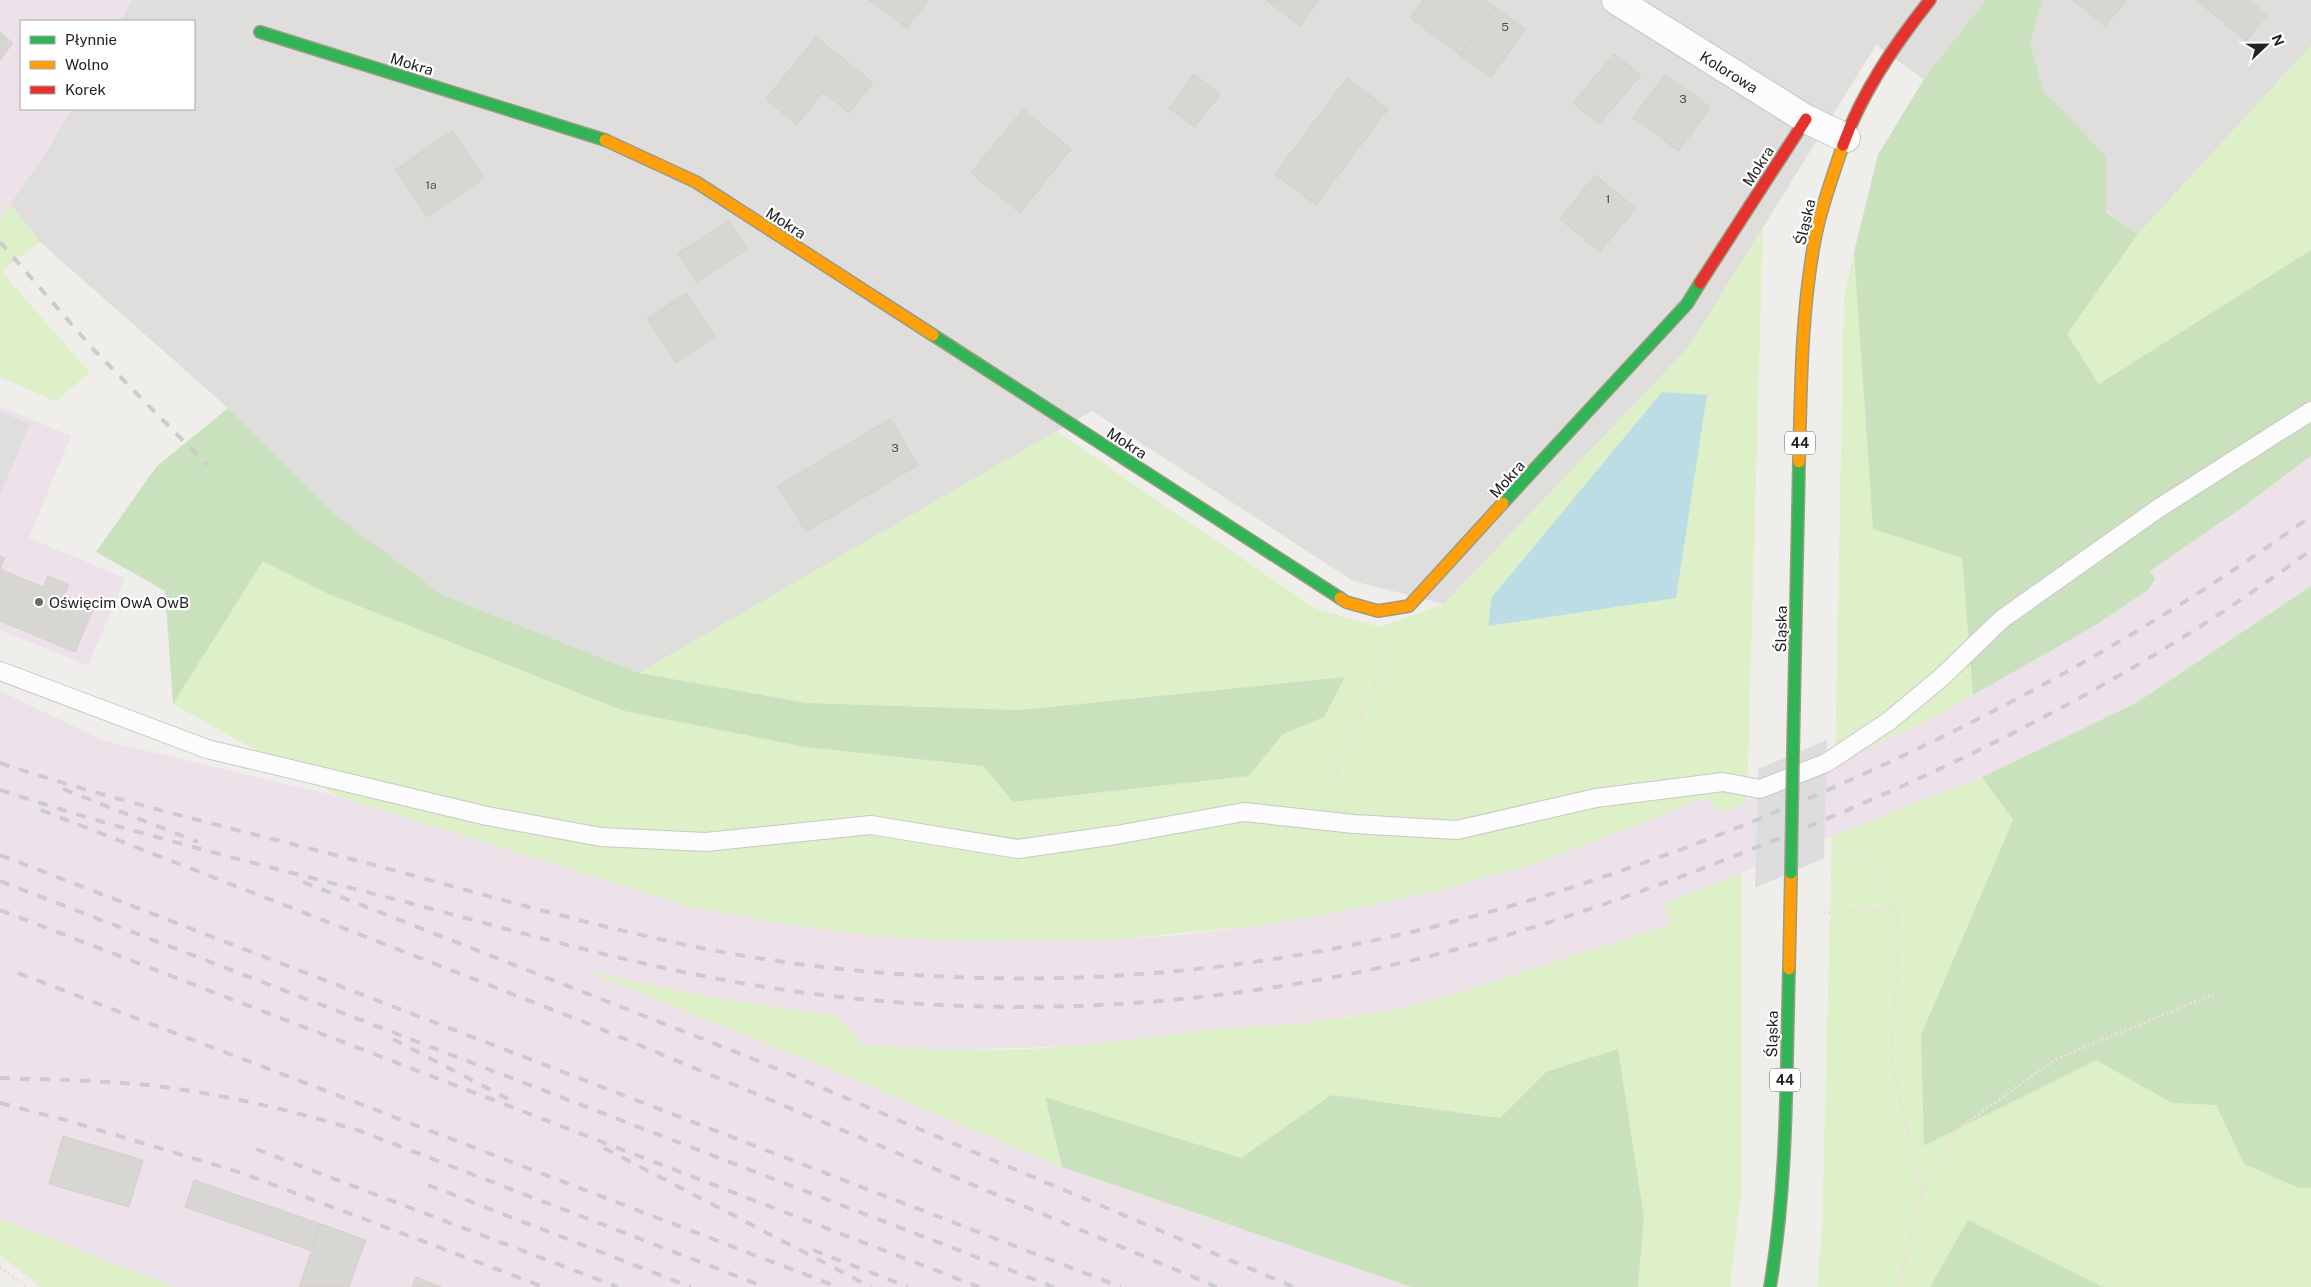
<svg xmlns="http://www.w3.org/2000/svg" width="2311" height="1287" font-family="'Public Sans',sans-serif">
<rect width="100%" height="100%" fill="#f0eeeb"/>
<path fill="#dfdedc" d="M132 0H2311V46L2138 234 1876 45 1689 347 1444 604 1353 581 1092 411 639 673 443 595 339 518 228 408 40 242 10 204 49 147 71 109H194V21H120Z"/>
<path fill="#eee2ea" d="M0 0H132L120 21H21V109H71L49 147 0 219Z
M0 406 71 436 29 538 125 578 88 666 0 630Z
M2311 456V586L2136 703 1982 777 1665 903 1671 924 1462 992 1399 1009 1299 1024 1231 1028 1073 1046 939 1050 863 1045 837 1016 713 998 589 971 835 1071 1062 1167 1411 1287H175L0 1219V691L105 741 338 796 688 906 778 923 868 935 958 941 1109 940 1182 935 1255 926 1324 915 1444 889 1559 855 1709 797 1713 807 1725 811 1924 722 2096 625 2150 571 2243 507Z"/>
<path fill="#dededc" d="M0 412 30 424 0 495Z"/>
<path fill="#ddf0c7" d="M2311 46V250L2099 384 2067 334 2138 234Z
M10 204 40 242 1 271 90 373 55 401 0 377V219Z
M1763 227 1747 802 1725 811 1713 807 1708 797 1537 863 1443 889 1325 915 1255 926 1109 940 958 941 868 935 778 923 688 906 338 796 173 704 263 560 326 593 624 711 805 747 983 766 1013 802 1249 776 1283 734 1324 717 1345 677 1020 710 807 703 639 673 1056 431 1316 609 1380 627 1444 604 1689 347Z
M1854 252 1873 529 1962 558 1973 695 1924 722 1835 763 1844 299Z
M1982 777 2013 820 1921 1035 1925 1146 2096 1059 2172 1103 2216 1105 2244 1164 2299 1188H2311V1287H2103L1968 1220 1930 1287H1817L1822 1230 1832 836Z
M1741 873V1193L1730 1287H1638L1644 1218 1546 1072 1500 1118 1331 1095 1241 1158 1045 1097 1062 1167 835 1071 584 970 713 998 837 1016 863 1045 939 1050 1031 1049 1073 1046 1231 1028 1299 1024 1351 1017 1399 1009 1462 992 1671 924 1664 904Z
M0 1219 175 1287H41L0 1255Z"/>
<path fill="#cae1be" d="M1986 0H2042L2030 44 2044 92 2106 156V212L2138 234 2067 334 2099 384 2311 250V456L2243 507 2150 571 2155 579 2149 589 2096 625 1973 695 1962 558 1873 529 1854 252 1878 155 1924 79Z
M228 408 339 518 443 595 639 673 807 703 1020 710 1345 677 1324 717 1283 734 1249 776 1013 802 983 766 805 747 624 711 326 593 263 561 173 704 165 591 96 552 156 467Z
M2311 586V1188H2299L2244 1164 2216 1105 2172 1103 2096 1060 1924 1146 1921 1035 2013 820 1982 777 2136 703Z
M1618 1049 1644 1218 1638 1287H1411L1062 1167 1045 1097 1241 1158 1331 1095 1500 1118 1546 1072Z
M1968 1220 2103 1287H1930Z"/>
<path fill="#bcdde6" d="M1662 392 1707 395 1676 598 1488 626 1492 597Z"/>
<path fill="#dedddd" d="M1827 740 1824 858 1755 888 1758 769Z"/>
<path fill="#d8d6d3" stroke="#d3cfcc" d="M869 0H928L907 28Z
M1266 0H1319L1300 26Z
M1423 0H1484L1495 7 1460 55 1410 18Z
M2073 0H2127L2105 26Z
M2196 0H2249L2267 15 2246 41Z
M1495 7 1525 29 1491 77 1460 55Z
M0 32 13 43 0 60Z
M816 37 873 83 849 113 823 92 797 125 766 99Z
M1614 54 1641 75 1599 124 1573 103Z
M1194 74 1220 94 1195 127 1169 108Z
M1665 74 1710 107 1679 151 1633 118Z
M1347 78 1388 109 1316 205 1275 174Z
M1023 109 1071 149 1020 213 971 173Z
M452 131 484 178 427 217 395 170Z
M1595 175 1636 208 1600 252 1560 219Z
M729 221 747 250 696 282 678 253Z
M686 293 715 337 676 363 647 319Z
M890 419 918 465 806 532 778 486Z
M0 556 5 558 0 569 43 587 48 576 69 585 64 595 94 608 75 652 0 621Z
M63 1136 143 1160 129 1207 49 1184Z
M194 1180 321 1224 312 1251 185 1207Z
M321 1224 366 1240 349 1287H299Z
M416 1277 441 1287H412Z"/>
<g fill="none" stroke-linecap="round" stroke-linejoin="round">
<defs>
<path id="lane" d="M0 671 207 749 487 816 601 837 706 842 871 825 1018 849 1116 835 1244 812 1354 824 1457 830 1596 798 1723 782 1760 789 1826 763 1889 721 1943 676 2002 619 2159 508 2311 411"/>
<path id="street" d="M1616 0 1806 119 1846 138"/>
<path id="fast" d="M260 32 605 140
M933 335 1340 598
M1503 503 1687 304 1700 283
M1793 754 1799 462
M1770 1287C1788 1182 1786 1075 1789 969"/>
<path id="slow" d="M605 140 696 182 933 335
M1799 462C1801 389 1801 316 1814 244 1820 211 1832 178 1843 145
M1340 598 1346 602 1378 611 1409 606 1503 503
M1789 969 1791 873"/>
<path id="jam" d="M1843 145C1862 92 1895 44 1930 0
M1700 283 1806 119"/>
</defs>
<use href="#lane" stroke="#c9c8c7" stroke-width="20"/>
<use href="#street" stroke="#c9c8c7" stroke-width="30"/>
<use href="#fast" stroke="#9a9c81" stroke-width="14"/>
<use href="#slow" stroke="#9a9c81" stroke-width="14"/>
<use href="#jam" stroke="#9a9c81" stroke-width="14"/>
<path stroke="#eddddb" stroke-width="3" stroke-dasharray="2.5 2.5" stroke-linecap="butt" d="M1319 790 1331 786 1393 643
M1839 848 1879 873 1897 909 1899 940 1891 1058 1922 1192
M1823 913 1897 909
M0 1267 27 1287
M1898 1287 1922 1193 1958 1129 2056 1059 2214 994"/>
<use href="#lane" stroke="#fdfcfc" stroke-width="18"/>
<use href="#street" stroke="#fdfcfc" stroke-width="28"/>
<use href="#fast" stroke="#30b455" stroke-width="11"/>
<use href="#slow" stroke="#ff9f0a" stroke-width="11"/>
<use href="#jam" stroke="#e5322d" stroke-width="11"/>
<path stroke="#ccc" stroke-width="4" stroke-dasharray="10 10" stroke-linecap="butt" d="M0 242 94 350 207 465
M0 763C124 804 252 833 378 866 489 896 599 928 711 950 791 965 873 974 954 977 1236 989 1494 926 1754 821 1951 741 2139 641 2311 516
M63 789 198 842
M0 790C136 835 275 868 413 904 508 929 602 956 698 975 778 991 859 1001 941 1005 1103 1013 1268 996 1426 957 1549 927 1668 883 1785 836 1971 761 2150 670 2311 550
M41 810 589 1024 1217 1287
M0 855 1121 1287
M0 881 1054 1287
M303 882 751 1058 1294 1287
M0 910 979 1287
M18 973 838 1287
M393 1039 508 1099
M0 1078C57 1080 115 1080 171 1088 235 1097 298 1112 360 1131L765 1287
M0 1103 69 1121 242 1173 544 1287
M604 1148 871 1287
M256 1149 618 1287
M428 1185 691 1287
M813 1250 908 1287"/>
<defs>
<path id="fast-bridge" d="M1791 873 1793 754"/>
</defs>
<use href="#fast-bridge" stroke="#a79c86" stroke-width="14" stroke-linecap="butt"/>
<use href="#fast-bridge" stroke="#30b455" stroke-width="11"/>
</g>
<circle fill="#6a6968" stroke="#fff" stroke-width="2" cx="39" cy="602" r="5"/>
<g text-anchor="middle" dominant-baseline="central" stroke-width="4.5" stroke-linejoin="round" paint-order="stroke">
<g font-size="12" fill="#504f4e">
<text x="1505" y="27">5</text>
<text x="1683" y="99">3</text>
<text x="431" y="185">1a</text>
<text x="1608" y="199">1</text>
<text x="895" y="448">3</text>
</g>
<g fill="#fff" stroke="#646464" stroke-width="1">
<rect x="1785" y="431.5" width="30" height="23" rx="4"/>
<rect x="1770" y="1068.5" width="30" height="23" rx="4"/>
</g>
<g font-size="14" font-weight="bold" fill="#222">
<text x="1800" y="443">44</text>
<text x="1785" y="1080">44</text>
</g>
<g font-size="15" fill="#222" stroke="#fff">
<text transform="translate(412 64) rotate(17)">Mokra</text>
<text transform="translate(1729 72) rotate(32)">Kolorowa</text>
<text transform="translate(1758 166) rotate(-57)">Mokra</text>
<text transform="translate(1805 222) rotate(-77)">Śląska</text>
<text transform="translate(786 223) rotate(33)">Mokra</text>
<text transform="translate(1127 443) rotate(33)">Mokra</text>
<text transform="translate(1507 479) rotate(-48)">Mokra</text>
<text transform="translate(1781 629) rotate(-89)">Śląska</text>
<text transform="translate(1772 1034) rotate(-89)">Śląska</text>
</g>
<g font-size="15" fill="#222" stroke="#fff" text-anchor="start">
<text x="49" y="602">Oświęcim OwA OwB</text>
</g>
</g>
<rect x="20" y="20" width="175" height="90" fill="#ffffff" stroke="#a7a7a7"/>
<rect x="30" y="36" width="25" height="8" fill="#30b455" stroke="#a7a7a7"/>
<text x="65" y="45" font-size="15" fill="#222222">Płynnie</text>
<rect x="30" y="61" width="25" height="8" fill="#ff9f0a" stroke="#a7a7a7"/>
<text x="65" y="70" font-size="15" fill="#222222">Wolno</text>
<rect x="30" y="86" width="25" height="8" fill="#e5322d" stroke="#a7a7a7"/>
<text x="65" y="95" font-size="15" fill="#222222">Korek</text>
<g transform="translate(2266 45) rotate(68)" stroke="#ffffff" stroke-width="4" paint-order="stroke">
<path d="M0-4L9 19L0 12L-9 19Z" fill="#222222"/>
<text y="-8" font-size="14" font-weight="bold" text-anchor="middle" fill="#222222">N</text>
</g>
</svg>
